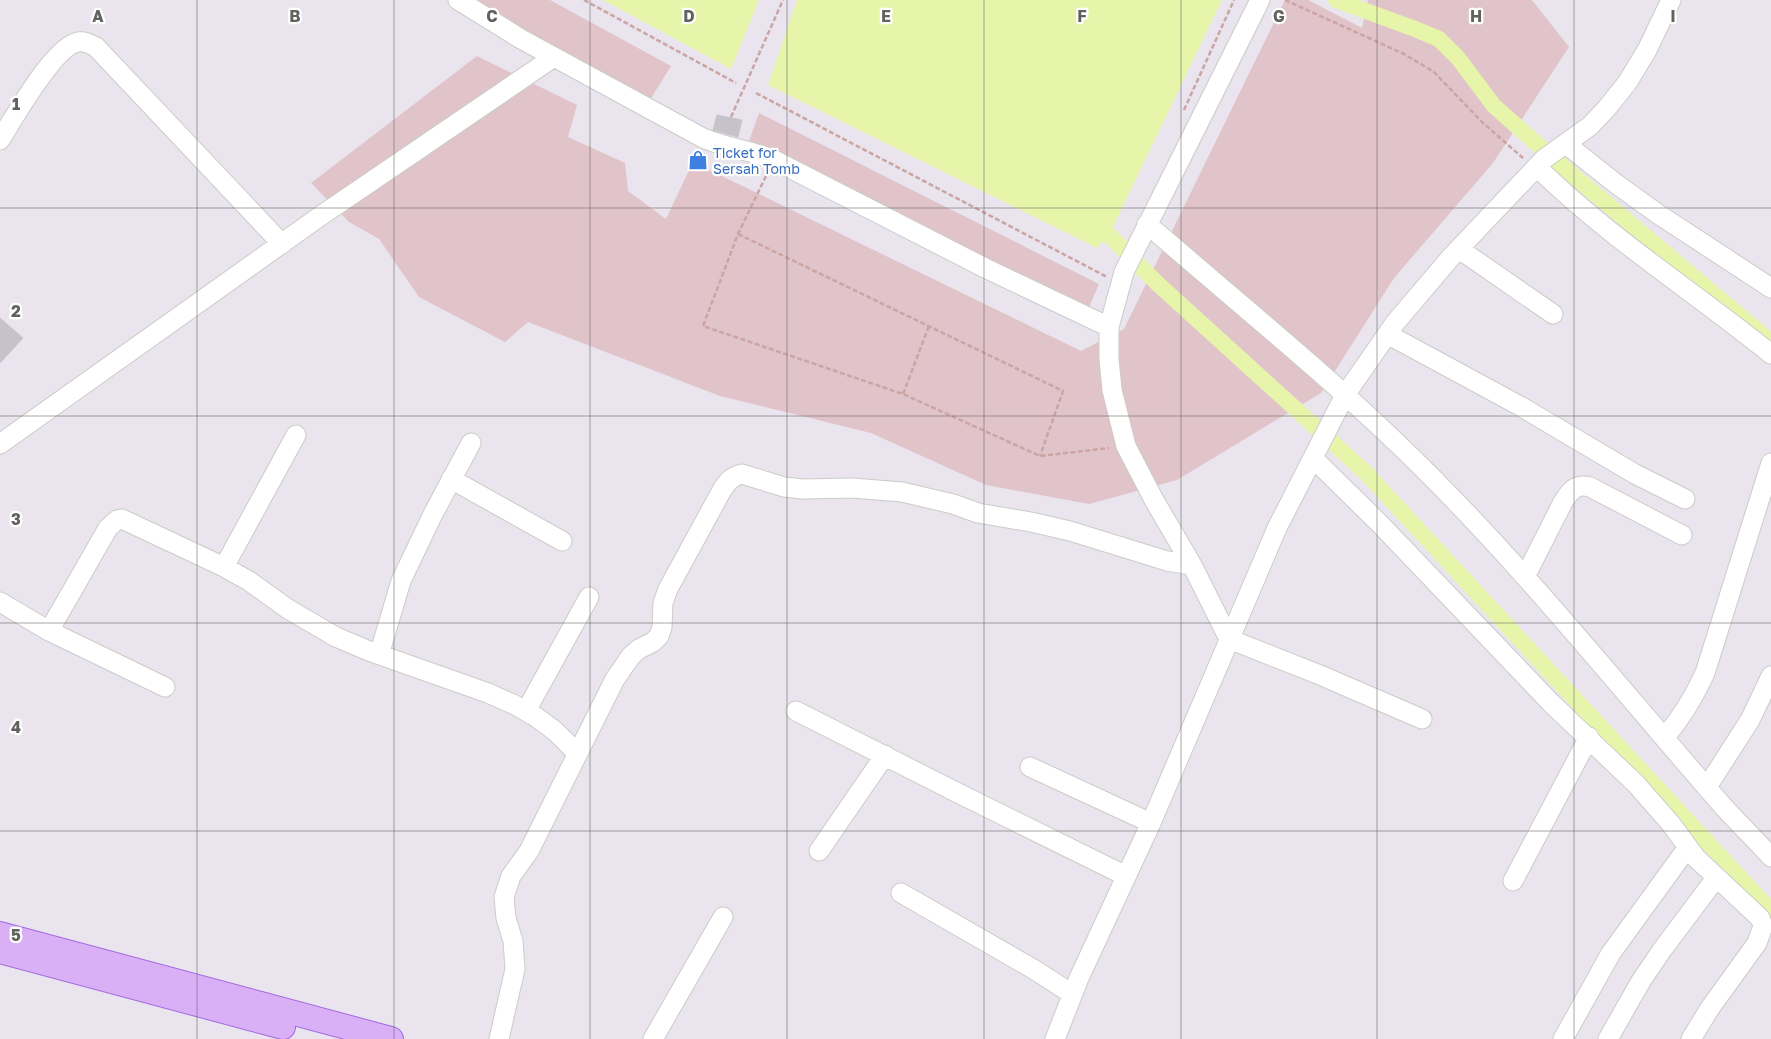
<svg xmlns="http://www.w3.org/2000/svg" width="1771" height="1039" font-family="'Golos Text',sans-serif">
<rect width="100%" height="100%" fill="#e9e4ed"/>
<path fill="#e1c3ca" d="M471 0H550L671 66 648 103Z
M1285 0H1308L1362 28 1368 0H1532L1569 47 1493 163 1394 278 1321 393 1177 480 1089 504 986 485 871 433 720 396 528 322 505 342 419 297 379 239 349 222 311 183 477 56 577 105 568 137 625 163 628 191 666 219 693 162 1081 351 1124 329Z
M759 113 1099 284 1087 312 745 152Z"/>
<path fill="#e7f5ab" d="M603 0H759L731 69Z
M797 0H1222L1109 235 1097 248 768 85Z"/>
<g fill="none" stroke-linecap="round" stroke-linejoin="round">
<path stroke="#e7f5ab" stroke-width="16" d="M1336 0 1415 29 1439 39 1458 58 1494 106 1562 166 1771 342
M1109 235 1159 285 1366 473 1771 911"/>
</g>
<path fill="#c6c2ca" stroke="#c9c3d1" d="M717 115 742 120 738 137 713 130Z
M0 318 23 338 0 363Z"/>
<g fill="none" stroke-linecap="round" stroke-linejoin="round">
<defs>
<path id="minor" d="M458 0 521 39 703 138C726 148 751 150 774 160L985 268 1109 327
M1260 0 1124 272 1109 327V359L1112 390 1126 446 1154 500 1192 565 1229 639 1320 675 1422 719
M0 140C14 118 54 46 78 42 85 41 90 44 96 47L282 244
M1566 144 1615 183 1658 214 1771 288
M1537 167C1608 237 1693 291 1771 354
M1147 224C1231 297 1319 368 1399 445 1516 557 1616 684 1722 805 1738 823 1755 839 1771 857
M1459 249 1553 314
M1387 334 1520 406 1635 474 1685 499
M0 444 319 217 554 57
M1313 458 1381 525 1551 703 1636 784 1671 824 1696 858 1760 918 1763 926 1757 943 1710 1008 1691 1039
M451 479 562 541
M224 567 296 435
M1525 577 1563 502C1570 491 1576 483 1590 487L1682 535
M0 602 49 631 165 687
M49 631 108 528 117 520 122 519 224 567 249 581 288 609 336 637 369 651 488 693 515 705 536 717 555 731 577 753
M379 655 401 581 432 516 471 443
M526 711 589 597
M796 711 962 795 1126 876
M1665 737C1682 717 1694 697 1705 673L1771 463
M1030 767 1151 823
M1707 787 1750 720 1771 676
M819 851 885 755
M1513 881 1589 737
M901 893 1035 970 1072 994
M499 1039 515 969 513 941 506 918 504 897 511 876 529 851 615 679 631 656 639 649 653 642 659 636 662 627 663 603 668 589 722 490C727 482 732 476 742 474L784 487 803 489 852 488 902 492 953 504 978 513 1031 522 1070 531 1167 561 1192 565
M653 1039 723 917
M1055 1039 1079 978 1151 823 1277 528 1345 395 1395 323 1451 257 1544 159 1590 126 1607 108 1627 83 1647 50 1671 0
M1563 1039 1611 953 1688 847
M1608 1039 1641 981 1662 950 1716 878"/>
<path id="major" d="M0 934 391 1039
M0 951 283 1027"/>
</defs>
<use href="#minor" stroke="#cacdc7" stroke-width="21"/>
<use href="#major" stroke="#a269e1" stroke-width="26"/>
<path stroke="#cba5a3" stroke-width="2.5" stroke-dasharray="5 2.5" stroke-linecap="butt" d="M584 0 736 83
M1285 0 1404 54 1434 72 1483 123 1523 158
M756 93 1107 277
M1184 110 1234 0
M731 117 783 0
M766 176 738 234 703 326 903 394 1040 456 1109 448
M738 234 1063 391 1040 456
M903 394 929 326"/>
<use href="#minor" stroke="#fff" stroke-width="19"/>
<use href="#major" stroke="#d9b0f5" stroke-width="24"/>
</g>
<path fill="none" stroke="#60635c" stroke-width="1" stroke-opacity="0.55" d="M197 0V1039M394 0V1039M590 0V1039M787 0V1039M984 0V1039M1181 0V1039M1377 0V1039M1574 0V1039M0 208H1771M0 416H1771M0 623H1771M0 831H1771"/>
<defs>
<symbol id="shop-bare" viewBox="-9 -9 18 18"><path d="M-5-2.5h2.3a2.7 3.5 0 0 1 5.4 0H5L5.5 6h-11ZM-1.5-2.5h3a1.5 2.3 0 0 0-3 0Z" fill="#3f7fe0" stroke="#fff" stroke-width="2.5" paint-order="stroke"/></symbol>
</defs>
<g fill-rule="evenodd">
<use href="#shop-bare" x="684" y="146" width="28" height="28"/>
</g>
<g text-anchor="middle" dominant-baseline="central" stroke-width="4.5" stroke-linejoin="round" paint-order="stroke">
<g font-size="14" fill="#366cbe" stroke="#fff" text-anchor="start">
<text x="713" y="152">Ticket for<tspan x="713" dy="16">Sersah Tomb</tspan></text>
</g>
</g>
<g font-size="16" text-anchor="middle" font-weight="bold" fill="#60635c" stroke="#fff" stroke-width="4.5" stroke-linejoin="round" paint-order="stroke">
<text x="98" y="22">A</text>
<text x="295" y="22">B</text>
<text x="492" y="22">C</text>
<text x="689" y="22">D</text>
<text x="886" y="22">E</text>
<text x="1082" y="22">F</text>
<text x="1279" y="22">G</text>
<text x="1476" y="22">H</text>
<text x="1673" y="22">I</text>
<text x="16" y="110">1</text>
<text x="16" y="317">2</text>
<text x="16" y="525">3</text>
<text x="16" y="733">4</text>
<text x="16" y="941">5</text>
</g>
</svg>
